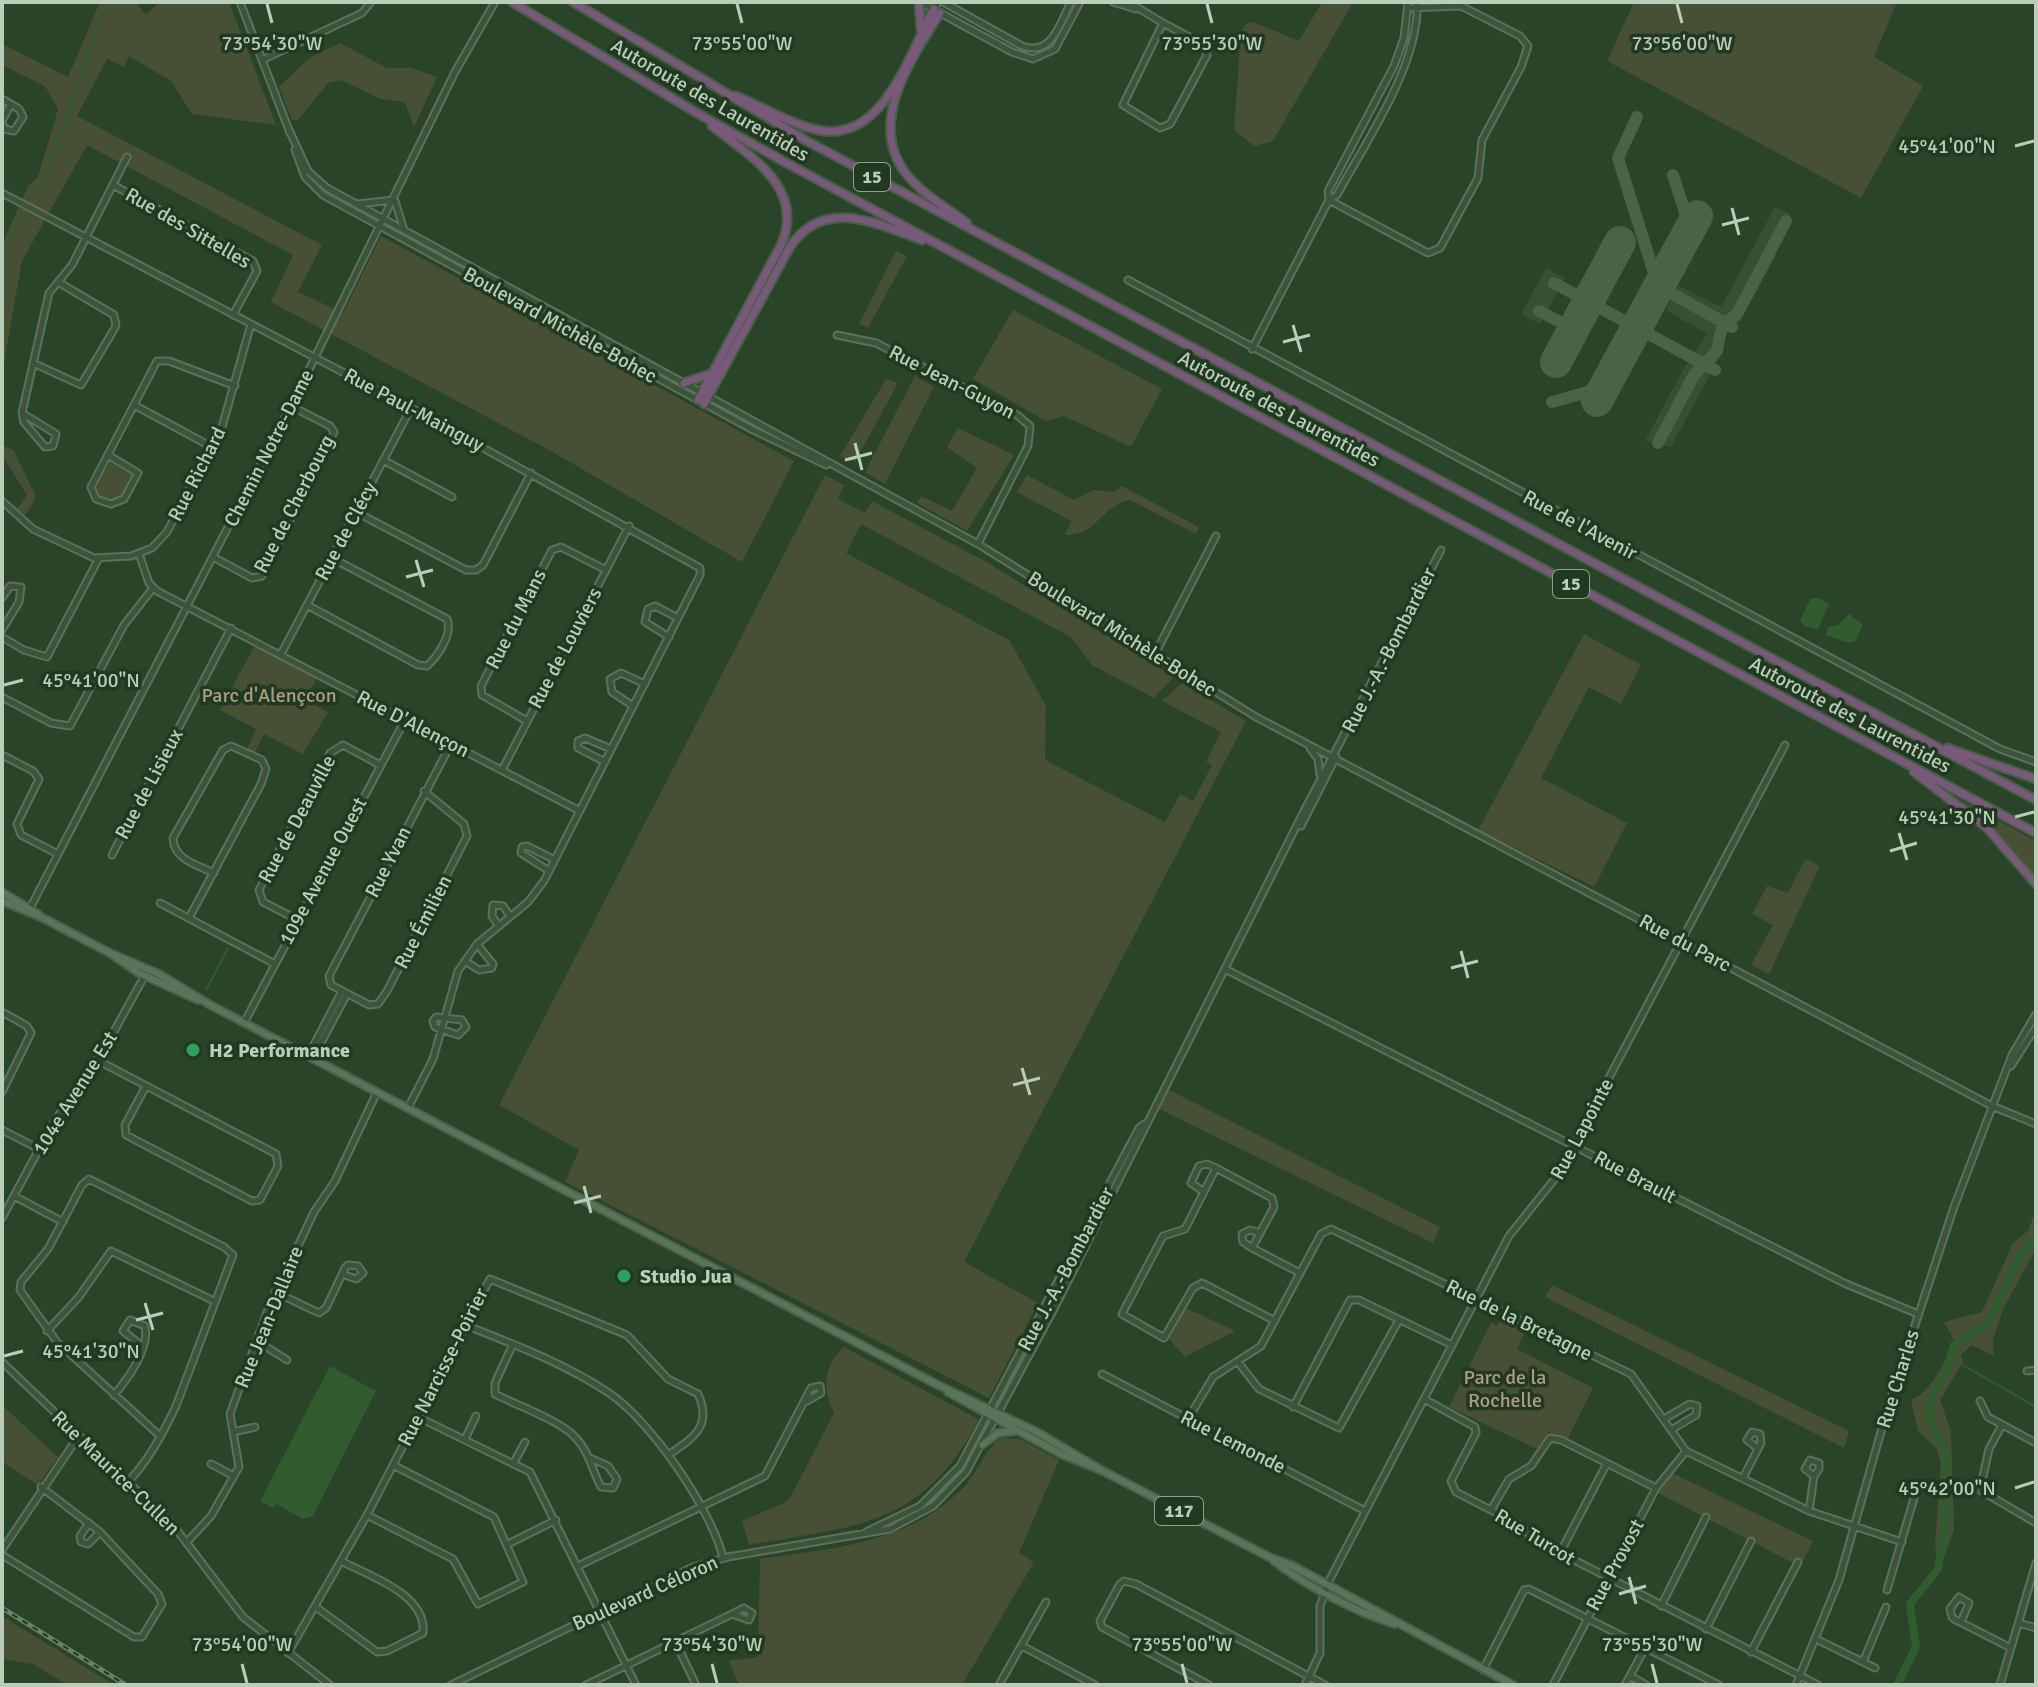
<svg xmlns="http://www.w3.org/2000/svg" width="2038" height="1687" font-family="Signika,sans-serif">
<rect width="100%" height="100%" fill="#294428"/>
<path fill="#365036" d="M1775 207 1791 214 1771 251 1776 255 1740 322 1730 325 1722 341 1724 348 1671 447 1645 441 1683 370 1707 334 1666 310 1679 286 1721 307Z
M1546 268 1565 278 1540 324 1521 314Z"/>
<path fill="#475035" d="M100 2H135L146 15 159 2H229L276 125 192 114 171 81 129 56 124 67 107 59 77 116 322 245 298 292 343 313 381 236 794 461 742 562 549 450 271 302 293 255 87 145 22 261 2 375V245L28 186 38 177 58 109 45 86 2 65V44L68 77Z
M1322 2H1353L1273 141 1254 146 1234 130 1241 33 1246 24 1253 22 1299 41Z
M1634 2H1897L1874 57 1923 86 1861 198 1607 61Z
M340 43 387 68H412L437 77 414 127 405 102 381 99 341 80 329 82 298 120H292L279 87 309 58Z
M896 251 907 256 868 328 859 324Z
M1013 310 1162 389 1131 447 1064 416 1046 421 973 379Z
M915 376 934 387 885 484 865 472Z
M886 379 898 383 855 462 840 456Z
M958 428 1014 455 967 531 917 503 921 496 952 511 977 468 947 447Z
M2 445 14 451 36 497 26 515 17 509 27 495 2 455Z
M110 462 132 472 134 478 124 496 111 502 95 495 94 488Z
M825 475 844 485 838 499 865 513 872 501 988 563 1174 677 1154 698 1092 665 1071 637 861 524 846 553 1009 640 1046 706 1045 760 1165 822 1180 794 1193 801 1212 765 1206 761 1221 732 1162 701 1182 683 1246 721 964 1262 1038 1303 989 1398 565 1182 579 1150 499 1105Z
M1027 475 1074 500 1093 490 1114 492 1122 486 1199 527 1196 534 1130 500C1102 505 1097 536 1065 535L1071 521 1017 492Z
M1584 634 1641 665 1621 704 1589 687 1541 778 1627 823 1594 887 1478 830Z
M255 645 317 678 305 700 328 712 303 754 264 734 254 754 246 751 256 729 220 710Z
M1957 798 2036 841V879L1995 831Z
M1805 859 1820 866 1769 974 1751 965 1773 925 1752 914 1767 886 1788 893Z
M1169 1090 1440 1227 1433 1243 1159 1109Z
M2036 1209V1249L2003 1309 1993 1340 1994 1356 1972 1345 1961 1355 1963 1362 1940 1400 1951 1432 1954 1530 1944 1557 1937 1556 1935 1545 1941 1464 1937 1449 1918 1431 1911 1400C1933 1391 1942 1363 1956 1344L1944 1322 1982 1312 2013 1243 2028 1231Z
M1552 1285 1849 1431 1844 1448 1545 1297Z
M1186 1308 1235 1331 1185 1357 1169 1339Z
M1501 1315 1527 1327 1517 1349 1593 1388 1568 1438 1548 1432 1537 1449 1449 1407 1491 1323 1497 1326Z
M844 1347 978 1419 977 1423C920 1529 852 1526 749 1545L742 1521 786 1502 791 1496 834 1413C822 1392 823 1364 844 1347Z
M2 1405 58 1457 38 1485 2 1462Z
M1000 1438 1020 1439 1059 1460 1019 1553 1034 1562 962 1685H739L729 1661 758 1657 760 1559C833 1548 909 1544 964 1487 978 1472 984 1451 1000 1438Z
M1672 1473 1813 1541 1802 1563 1795 1559 1793 1563 1658 1493Z
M2 1616 114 1685H68L33 1664 2 1659Z"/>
<path fill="#315c2f" d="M1811 598H1819L1829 604 1818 629 1804 626 1800 620Z
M1849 614 1863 625 1855 641 1848 643 1826 635 1828 627 1838 625Z
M330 1366 376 1391 313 1516 303 1519 276 1504 273 1508 260 1501Z"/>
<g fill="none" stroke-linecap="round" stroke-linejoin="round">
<path stroke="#315c2f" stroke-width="2" d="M36 194 67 120 106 2
M2 257 25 214
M206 990 228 948
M1949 1357 2036 1407"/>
<path stroke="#315c2f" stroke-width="8" d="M1897 1685 1916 1647 1910 1604 1938 1569 1945 1529 1946 1452 1930 1417V1399L1945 1375 1954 1345 1988 1324 2020 1257 2036 1239"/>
<path stroke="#486348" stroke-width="12" d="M1637 117 1618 158 1658 286 1732 327
M1673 175 1690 228
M1554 283 1715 370
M1539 311 1574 329
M1552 402 1591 391 1600 395
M1658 443 1694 375 1717 351C1720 332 1720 326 1737 314L1786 221"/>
<path stroke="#486348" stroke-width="32" d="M1556 362 1620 242
M1597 401 1697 216"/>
<defs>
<path id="minor" d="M240 2 290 133
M920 2 1012 52 1033 59 1055 49 1080 2
M943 2 1022 46C1052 57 1060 23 1071 2
M1113 2 1136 9
M1128 2 1163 23 1123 105 1160 128 1170 124 1207 55 1204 45 1163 23
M934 9 938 2
M262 60 362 13 371 2
M2 99 19 109 23 117 14 131 5 129 2 123
M2 121 11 104
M289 130 308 171 327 188 978 544 1256 717 1992 1106 2036 1124
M295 150 305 177 323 195 753 430 826 465
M113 185 253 261 257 271 233 315
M2 193 411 408 700 568V575L544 881 528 902 477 944 458 971 433 1059 408 1108
M1329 200 1428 253 1440 248 1478 178 1482 140 1521 67 1528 46 1520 36 1461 6 1408 8
M1329 200 1328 191 1394 66 1404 38 1408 2
M395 201 404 230
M357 204 394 200
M1128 280 2000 749 2036 762
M837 335 876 343 1017 415 1030 426 1028 446 978 544
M1252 349 1329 200 1337 195C1366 141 1420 64 1417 2
M33 363 81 385 116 326 114 315 58 282
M134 405 212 447
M22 413 56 434 53 446 45 447 24 422 22 413 49 293 72 265 127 157
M108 455 138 473 124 499 111 504 96 499 91 487 157 361H169L235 386
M383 460 452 497
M2 501 33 529 94 558 131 556 152 548 167 532 222 427 251 324
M356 512 466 570H476L483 565 531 473
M139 554 149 583 157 591 580 811
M213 557 252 578 262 576 334 432 330 426 291 406
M2 598 10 586 21 587 19 602 2 630
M307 605 418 665 427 666C438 656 453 634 447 619L332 558
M2 637 24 650 47 657 99 558
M669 637 645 622 648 609 655 606 678 618
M281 654 411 408
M1155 654 1216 536
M2 697 51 723 70 726 124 625 153 588
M633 706 612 692 610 679 621 673 645 684
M527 721 482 695 481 686 552 550 561 547 606 570
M1310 748 1318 759 1320 775
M2 755 33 771 39 779 17 824 21 835 58 854
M605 762 578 748V741L585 738 611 749
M502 770 629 526
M424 791 464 824 467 836 387 991 378 1004 369 1005 331 985 329 976 451 744
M1301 826 1336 757
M112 855 231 628
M549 871 521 853 522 847 527 846 555 860
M160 903 273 963
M28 912 291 406 455 72 495 2
M189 918 261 784 266 769 262 760 231 746 223 750 173 838C173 859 197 865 214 873
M296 919 263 902 259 890 330 753 343 745 380 765
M498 925 492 916 493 905 503 906 510 916
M465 961 479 970 492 968 493 964 477 944
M1225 969 1844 1283 1918 1314
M2 1012 27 1026 31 1033 2 1092
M436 1017 462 1020 466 1027 458 1035 435 1027 433 1021Z
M244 1023 405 720
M308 1056 342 991
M313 1058 347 994
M97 1060 276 1154 278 1166 260 1200 252 1201 126 1135 125 1125 146 1086
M2011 1066 2036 1027
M2 1130 39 1149
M1204 1192 1191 1183 1199 1166 1207 1164 1216 1168
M14 1196 63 1222
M2 1218 52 1125 106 1046 145 975
M1252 1248 1243 1242 1242 1234 1250 1230 1260 1233
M275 1292 319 1313 326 1308 345 1268 348 1265 358 1266 363 1273 356 1279 342 1274
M1275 1321 1202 1283 1193 1288 1164 1338 1122 1314 1163 1236 1185 1229 1216 1168 1272 1198 1274 1207 1252 1248 1300 1273
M465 1325C513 1344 566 1364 609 1393 650 1420 712 1510 723 1558
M47 1331 78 1298 111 1251 214 1301
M257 1341 287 1360
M513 1344 495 1383V1394C516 1405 559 1420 575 1437 589 1451 592 1470 601 1487L613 1488 617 1479 608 1466 590 1458
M2 1362 173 1525 243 1617 330 1685
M1238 1362 1259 1389 1339 1428 1399 1320
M2027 1371 2036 1370
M1102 1374 1365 1511
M114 1395C128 1379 150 1348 145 1326L130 1320 123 1331 142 1346
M1424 1399 1475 1427 1476 1433 1451 1481 1456 1492 1518 1524 1535 1540 1818 1685
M807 1401 821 1393 820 1386
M1980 1401 1988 1417 2036 1443
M1293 1407 1350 1300H1359L1452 1345
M418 1417 530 1472 636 1685
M1188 1419 1213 1377 1261 1346 1321 1234 1331 1229 1631 1374 1686 1451 1809 1511 1902 1542
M1664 1419 1690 1404 1697 1406 1696 1415 1671 1430
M2002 1425 1989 1449 1980 1490 2036 1523
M233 1432 255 1427
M465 1439 476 1416
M211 1464 234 1476
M513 1464 525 1442
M1743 1478 1761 1443 1760 1434 1752 1432 1747 1440 1756 1447
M128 1482C149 1460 163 1433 176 1406L233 1255 224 1247 89 1179 82 1185 48 1249 21 1282 20 1290 57 1342 160 1436
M1491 1510 1509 1479 1531 1466 1550 1438 1561 1440 1656 1488
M1809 1511 1814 1476 1819 1469V1463L1810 1460 1805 1469 1814 1476
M367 1515 453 1559 478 1604 523 1582 494 1517 393 1465
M89 1523 80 1536 81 1542 88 1544 100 1532
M866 1532 920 1506 960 1466 1139 1128 1144 1124
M187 1542 211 1516 239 1467 230 1414 267 1312 314 1212 335 1181 377 1092
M508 1544 556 1520
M2 1550 78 1437
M1560 1553 1607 1463
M2 1555 134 1637H142L162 1604 158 1594 100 1532 41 1487
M578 1566 765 1476 811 1388 820 1386
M1887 1590 1915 1495
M1661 1606 1706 1517
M316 1607 377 1652 387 1651 423 1633C427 1594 369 1576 341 1561
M744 1608 752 1613 749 1620 732 1614Z
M1961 1622 1969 1603 1959 1597 1950 1609 1952 1617 1954 1619 2011 1648
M2019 1623 2036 1628
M1706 1629 1751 1541
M1816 1639 1875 1668
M676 1643 696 1685
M1022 1646 1095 1685
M1751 1652 1798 1562
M288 1653 367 1515 490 1279 627 1335 668 1379 698 1394C713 1427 692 1439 668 1455
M1863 1662 1886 1607
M1483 1670 1524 1590 1529 1589 1719 1685
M1630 1676 1646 1685
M451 1685 693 1567 728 1557 890 1529 933 1506 966 1472 1055 1307 1304 811 1441 550
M586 1685 732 1614
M999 1685 1046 1602
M1209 1685 1102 1627 1100 1621 1120 1584 1124 1581 1136 1584 1325 1685
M1305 1685 1320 1653V1606L1330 1579 1509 1236 1557 1176 1785 745
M1553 1685 1656 1488 1686 1451
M1625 1685 1645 1648
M1796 1685 1839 1580 1888 1407 1954 1207 2012 1055 2036 1014
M2000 1685 2036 1563"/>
<path id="major" d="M2 892 38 914
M2 901 41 917 108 952 139 973 198 1000
M108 952 159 974 212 1006 938 1385 1037 1432 1103 1471
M948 1392 1061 1454 1103 1471 1269 1557 1293 1566 1513 1685
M982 1445 998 1433 1015 1431
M1274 1561C1305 1585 1357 1613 1395 1624"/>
<path id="highway" d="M512 2 695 112 790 165 2036 833
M573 2 807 141 2036 800
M919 2 921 30
M940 13C911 59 865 125 908 176 924 195 947 208 967 223
M736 96C763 107 790 124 818 130 883 144 909 54 934 9
M684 383 710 374
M698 400 781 245C806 188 750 156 712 126
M704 404 790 247C824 196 877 224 922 240
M1947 748 2036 779
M1914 772 1987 828 2036 884"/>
</defs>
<use href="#minor" stroke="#5b715a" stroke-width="9"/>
<use href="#major" stroke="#496049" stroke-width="10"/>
<use href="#highway" stroke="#475e47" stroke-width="11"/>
<use href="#minor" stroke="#3d533c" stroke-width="5"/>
<use href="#major" stroke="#5b735a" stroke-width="6"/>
<use href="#highway" stroke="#795979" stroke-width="7"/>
<defs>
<path id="rail" d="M2 1608 126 1685"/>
</defs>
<use href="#rail" stroke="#688267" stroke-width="5"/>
<use href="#rail" stroke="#213920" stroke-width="2" stroke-dasharray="6" stroke-linecap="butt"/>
</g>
<path fill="none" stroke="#bacdb9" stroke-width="3" d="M267 4 272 23M737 4 742 23M1207 4 1212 23M1677 4 1682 23M2015 146 2034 141M1732 208 1739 235M1722 225 1749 218M1293 325 1301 352M1283 342 1310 335M855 443 862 470M845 460 872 453M416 560 424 587M406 577 433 570M4 685 23 680M2015 817 2034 812M1899 833 1907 860M1890 851 1917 843M1461 951 1468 978M1451 968 1478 961M1022 1068 1030 1095M1013 1085 1040 1078M584 1186 591 1213M574 1203 601 1196M145 1303 153 1330M136 1320 163 1313M4 1356 23 1351M2015 1488 2034 1482M1629 1577 1636 1604M1619 1594 1646 1586M242 1664 247 1683M712 1664 717 1683M1182 1664 1187 1683M1652 1664 1657 1683"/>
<g fill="#2e9e5b" stroke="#213920" stroke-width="3">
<circle cx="193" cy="1050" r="8"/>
<circle cx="624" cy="1276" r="8"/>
</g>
<g text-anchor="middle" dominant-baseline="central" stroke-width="7" stroke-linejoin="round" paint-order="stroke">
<g fill="#213920" stroke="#8ca18b" stroke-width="2">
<rect x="854" y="163" width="36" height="28" rx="6"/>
<rect x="1553" y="570" width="36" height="28" rx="6"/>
<rect x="1155" y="1497" width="48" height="28" rx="6"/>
</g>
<g font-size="18" font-weight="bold" fill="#bacdb9">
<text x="872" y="177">15</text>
<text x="1571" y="584">15</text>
<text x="1179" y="1511">117</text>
</g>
<g font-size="20" fill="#bacdb9" stroke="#213920">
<text transform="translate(710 100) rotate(30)">Autoroute des Laurentides</text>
<text transform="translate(188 228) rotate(30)">Rue des Sittelles</text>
<text transform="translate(560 325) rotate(29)">Boulevard Michèle-Bohec</text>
<text transform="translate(952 382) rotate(27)">Rue Jean-Guyon</text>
<text transform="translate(1279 409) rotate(28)">Autoroute des Laurentides</text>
<text transform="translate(414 410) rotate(28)">Rue Paul-Mainguy</text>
<text transform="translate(269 448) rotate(-63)">Chemin Notre-Dame</text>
<text transform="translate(197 474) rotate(-63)">Rue Richard</text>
<text transform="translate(294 504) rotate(-63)">Rue de Cherbourg</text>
<text transform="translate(1580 525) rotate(28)">Rue de l'Avenir</text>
<text transform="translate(346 531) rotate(-62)">Rue de Clécy</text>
<text transform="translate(516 619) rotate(-63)">Rue du Mans</text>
<text transform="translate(1122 634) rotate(32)">Boulevard Michèle-Bohec</text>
<text transform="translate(565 648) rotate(-62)">Rue de Louviers</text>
<text transform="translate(1389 650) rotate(-63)">Rue J.-A.-Bombardier</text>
<text transform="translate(1850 715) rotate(28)">Autoroute des Laurentides</text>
<text transform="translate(413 724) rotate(27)">Rue D'Alençon</text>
<text transform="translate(149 784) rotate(-62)">Rue de Lisieux</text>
<text transform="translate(297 819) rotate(-62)">Rue de Deauville</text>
<text transform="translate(388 862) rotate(-63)">Rue Yvan</text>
<text transform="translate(323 871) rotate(-62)">109e Avenue Ouest</text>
<text transform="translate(423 922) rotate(-63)">Rue Émilien</text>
<text transform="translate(1685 943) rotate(28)">Rue du Parc</text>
<text transform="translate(75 1093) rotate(-58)">104e Avenue Est</text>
<text transform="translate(1582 1129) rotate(-62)">Rue Lapointe</text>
<text transform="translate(1635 1177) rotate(28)">Rue Brault</text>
<text transform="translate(1066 1269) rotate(-62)">Rue J.-A.-Bombardier</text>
<text transform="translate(269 1317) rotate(-68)">Rue Jean-Dallaire</text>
<text transform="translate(1519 1320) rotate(26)">Rue de la Bretagne</text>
<text transform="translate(443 1367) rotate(-63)">Rue Narcisse-Poirier</text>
<text transform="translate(1898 1379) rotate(-73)">Rue Charles</text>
<text transform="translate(1233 1442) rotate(27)">Rue Lemonde</text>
<text transform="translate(116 1473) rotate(44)">Rue Maurice-Cullen</text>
<text transform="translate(1535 1537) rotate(31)">Rue Turcot</text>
<text transform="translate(1615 1565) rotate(-62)">Rue Provost</text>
<text transform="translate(645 1593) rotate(-24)">Boulevard Céloron</text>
</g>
<g font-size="20" fill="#ad9d86" stroke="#213920">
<text x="269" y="695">Parc d'Alençcon</text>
<text x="1505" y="1377">Parc de la<tspan x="1505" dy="23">Rochelle</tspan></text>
</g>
<g font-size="20" font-weight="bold" fill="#bacdb9" stroke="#213920" text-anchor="start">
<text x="209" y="1050">H2 Performance</text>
<text x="640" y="1276">Studio Jua</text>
</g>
</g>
<g font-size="20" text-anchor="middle" fill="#bacdb9" stroke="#213920" stroke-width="7" stroke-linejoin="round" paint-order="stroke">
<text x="272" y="50">73°54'30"W</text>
<text x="742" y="50">73°55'00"W</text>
<text x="1212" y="50">73°55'30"W</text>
<text x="1682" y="50">73°56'00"W</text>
<text x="1947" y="153">45°41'00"N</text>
<text x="91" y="687">45°41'00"N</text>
<text x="1947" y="824">45°41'30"N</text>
<text x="91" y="1358">45°41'30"N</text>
<text x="1947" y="1495">45°42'00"N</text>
<text x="242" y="1651">73°54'00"W</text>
<text x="712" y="1651">73°54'30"W</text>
<text x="1182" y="1651">73°55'00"W</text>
<text x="1652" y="1651">73°55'30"W</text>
</g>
<rect width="2038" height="1687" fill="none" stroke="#bacdb9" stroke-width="8"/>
</svg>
